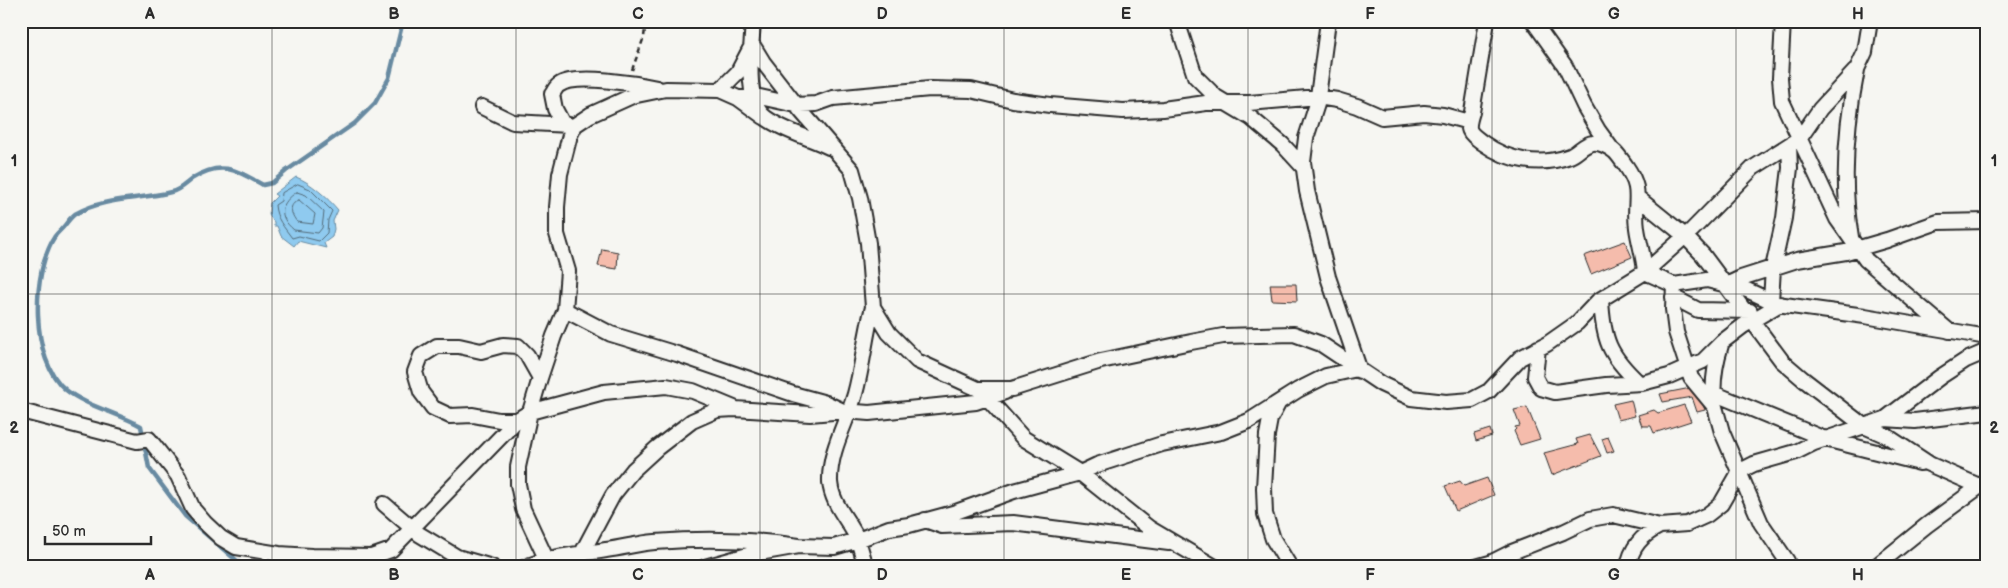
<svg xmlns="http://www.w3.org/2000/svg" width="2008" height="588" font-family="'Balsamiq Sans',sans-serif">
<rect width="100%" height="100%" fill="#f6f6f2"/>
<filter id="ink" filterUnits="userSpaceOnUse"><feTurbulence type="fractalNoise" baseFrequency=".02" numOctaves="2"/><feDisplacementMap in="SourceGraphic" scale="10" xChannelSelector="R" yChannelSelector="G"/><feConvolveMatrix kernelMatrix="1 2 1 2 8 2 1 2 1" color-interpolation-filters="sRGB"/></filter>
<g filter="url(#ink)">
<path fill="#8fcaef" stroke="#678aa1" d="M296 177C310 182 328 198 338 210L333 221 334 229 332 237 324 243 326 248 298 241 294 246 281 236 277 226H274V222L269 215 270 203 277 196 274 194Z"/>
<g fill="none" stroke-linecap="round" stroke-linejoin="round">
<path stroke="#536b79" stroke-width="1" d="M298 184 310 189 332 211 328 220 327 233 319 241 299 236 292 238C284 227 276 219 275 205L281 201 282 193Z
M297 192 306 195 324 212 322 228 318 233 294 230C277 216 280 203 297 192Z
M299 200 315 214 313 224 297 222C291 214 287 205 299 200Z"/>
<path stroke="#678aa1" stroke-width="4.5" d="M244 567 185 516 149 468 141 426C118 413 86 406 66 390 30 361 31 272 55 236 58 232 62 229 65 225 68 221 71 217 75 214 105 197 139 200 171 192 179 191 186 183 193 178 222 160 236 170 263 185L272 183 286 171 355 123 375 103 389 78 403 21"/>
</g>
<path fill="#f5bcac" stroke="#2b2b2b" d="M1625 241 1632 257 1591 274 1584 256Z
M602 249 618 252 617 269 598 266Z
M1270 284H1296L1297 301 1272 300Z
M1696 387 1705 410 1697 412 1692 397 1663 402 1660 394Z
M1631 400 1635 416 1618 420 1613 404Z
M1684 405 1691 421 1654 433 1651 426H1642L1638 415 1654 410 1658 413Z
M1527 407 1540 439 1520 445 1514 431 1516 429 1515 427 1520 426 1514 410Z
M1490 429 1492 436 1476 441 1474 434Z
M1590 435 1601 456 1552 475 1544 453 1578 444 1576 439Z
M1608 437 1614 451 1607 453 1602 439Z
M1487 478 1494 495 1456 511 1445 486 1460 481 1464 486Z"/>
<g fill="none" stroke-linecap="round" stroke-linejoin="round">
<defs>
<path id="street" d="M753 21C752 45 743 102 766 118 784 131 808 137 829 147
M1177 21 1195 76 1216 97 1251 118 1282 144 1304 168
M1328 21 1317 104 1306 138 1303 162 1307 191 1328 277 1360 371
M1487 21 1472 112C1466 131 1468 132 1483 143 1508 161 1540 167 1570 156 1578 153 1583 144 1593 143 1600 142 1609 147 1614 151 1618 154 1622 161 1626 166 1644 192 1633 200 1637 228 1639 243 1644 257 1645 272
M1533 21 1565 66 1584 106 1598 130 1611 148
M1783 21 1780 78 1782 101 1837 219 1866 260 1949 331
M752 44 763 62 801 111 852 170 860 198 868 243 873 307 889 333 917 361 978 389H1012L1101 361 1191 342 1223 336 1294 334 1321 344 1381 384 1411 398 1446 402 1472 400 1489 391 1520 358 1547 344 1577 323 1598 301 1645 272 1674 285 1707 280 1747 290 1777 304 1865 316 1987 337
M720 90 738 72 750 49
M738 98 760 97 796 105 816 104 833 98 930 89 971 90 1013 100 1050 105 1123 111 1163 109 1206 103H1249L1318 97 1337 100 1357 106 1382 117 1424 113 1443 115 1469 122
M482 107 513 122 569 125
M563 124 555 109 552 94C554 92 556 86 559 85 575 73 638 84 657 88
M1638 198 1685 236 1703 255 1782 361 1803 379 1864 426 1887 436 1931 465
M1851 237C1841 181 1846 125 1857 70
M1645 272 1692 230 1753 168 1800 138 1820 109 1857 69 1865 52 1870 21
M1674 285 1673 309 1676 332 1691 378 1715 407 1722 432 1761 523 1787 561
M1726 285 1741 278 1797 260 1846 252 1887 240 1938 222 1987 221
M1673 297 1698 310 1750 311
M1601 299C1603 340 1609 355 1639 383
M1771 301 1773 268 1784 218 1790 168 1789 145
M873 307C865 336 863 365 855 394 847 422 829 451 830 482 832 505 849 520 858 540L889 528 909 525 953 513 1014 491 1080 473 1097 465 1162 444 1221 432 1249 421 1298 390 1326 376 1357 369
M565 310 611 334 677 354 793 394 826 403 841 410
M1538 348 1535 377 1541 388 1555 392 1606 385 1642 383 1669 376 1703 361 1722 342 1743 326 1780 304
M983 393 1023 438 1080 473 1149 528 1215 567
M1713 393 1825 439 1920 463
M1714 400C1712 380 1715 364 1721 345
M1278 404 1270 419 1267 435 1264 488 1265 514 1273 539 1290 567
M21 411 137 441 149 439 178 476 193 509 205 523 221 538 236 547 279 554 312 556
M1885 419 1915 421 1987 412
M517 420H499L473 415 450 416 433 408 421 392 415 372 421 356 437 346H459L481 351 503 345 518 346 527 355 540 378
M1922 461 1979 486
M384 504 419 534 457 557 492 567
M925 520 942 526 1013 523 1169 543
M298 567 312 556 371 557 391 550 517 420 530 412 604 392 666 386 693 391 734 408
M525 567C554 555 576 555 606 550 623 548 639 543 655 542 704 538 751 539 799 546
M550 567 523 509 518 484V467L530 412 540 378 554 336 565 310 568 271 557 234V207L560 174 570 135 575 125 590 115 632 96 666 89 720 90 738 98 764 117
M579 567 582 553 600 519 613 495 633 470 657 448 692 421 717 410 735 409 810 414 844 411 869 413 976 402 1005 392
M705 567 748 555 799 546 834 547 858 540 866 567
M1476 567 1490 563 1512 552 1563 532 1590 519 1613 515 1660 526 1687 524 1707 515 1721 504 1740 471 1754 464 1796 452 1814 443 1885 419 1940 377 1966 360 1987 351
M1628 567C1631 547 1642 535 1660 526
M1875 567 1927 525 1987 481"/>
</defs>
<use href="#street" stroke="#2b2b2b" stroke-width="18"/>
<path stroke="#2b2b2b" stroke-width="2.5" stroke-dasharray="5 4" stroke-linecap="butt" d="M632 70 644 37 646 21"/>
<use href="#street" stroke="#f6f6f2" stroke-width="14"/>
</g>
</g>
<path fill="none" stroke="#2b2b2b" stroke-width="1" stroke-opacity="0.55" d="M272 21V567M516 21V567M760 21V567M1004 21V567M1248 21V567M1492 21V567M1736 21V567M21 294H1987"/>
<rect width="2008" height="588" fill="none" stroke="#f6f6f2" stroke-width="55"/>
<path d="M45 536v8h106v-8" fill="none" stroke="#2b2b2b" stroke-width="2.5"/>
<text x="52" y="536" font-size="15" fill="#2b2b2b" stroke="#f6f6f2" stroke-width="4" paint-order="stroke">50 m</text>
<rect x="28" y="28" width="1952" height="532" fill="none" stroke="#2b2b2b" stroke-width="2"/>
<g font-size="16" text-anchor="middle" font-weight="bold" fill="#2b2b2b">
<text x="150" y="19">A</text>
<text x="394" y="19">B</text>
<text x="638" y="19">C</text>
<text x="882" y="19">D</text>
<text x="1126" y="19">E</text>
<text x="1370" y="19">F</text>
<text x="1614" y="19">G</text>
<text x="1858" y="19">H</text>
<text x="14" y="166">1</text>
<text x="1994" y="166">1</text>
<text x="14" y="433">2</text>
<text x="1994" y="433">2</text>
<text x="150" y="580">A</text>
<text x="394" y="580">B</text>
<text x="638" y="580">C</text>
<text x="882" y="580">D</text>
<text x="1126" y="580">E</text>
<text x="1370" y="580">F</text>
<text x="1614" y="580">G</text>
<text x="1858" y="580">H</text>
</g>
</svg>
